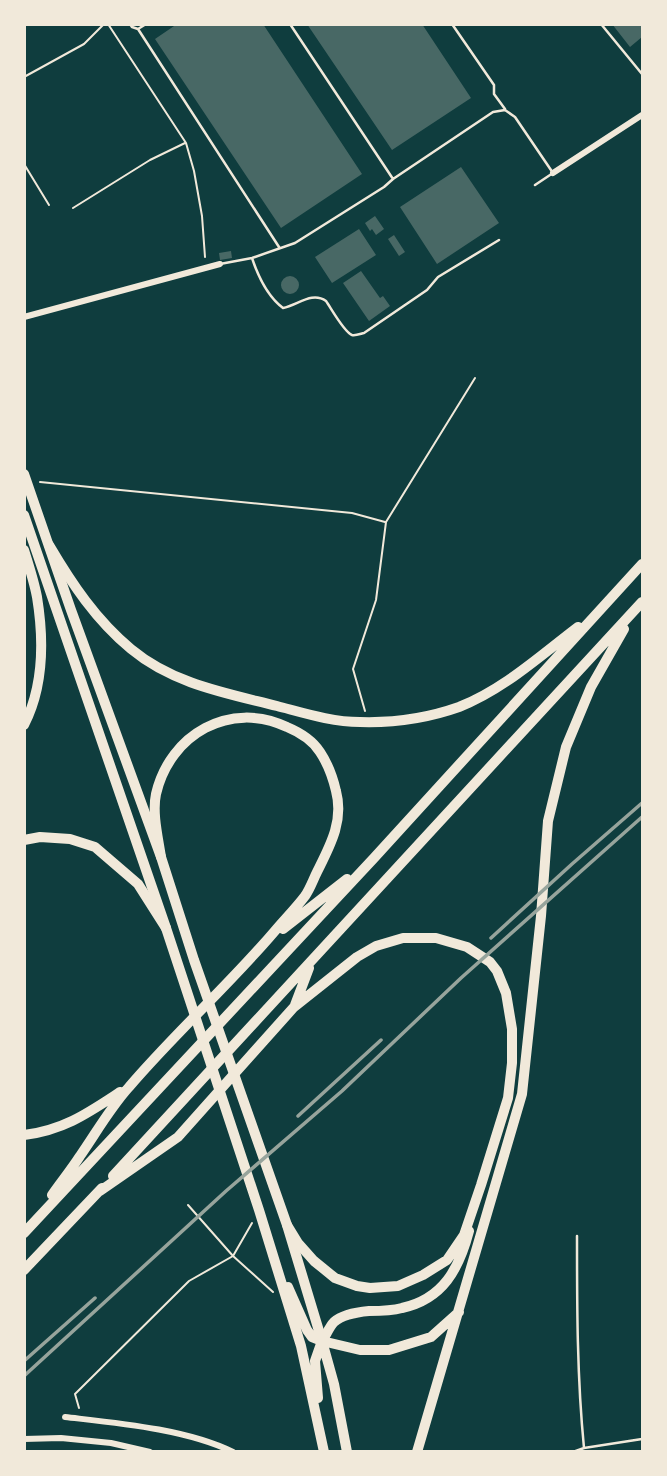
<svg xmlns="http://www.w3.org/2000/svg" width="667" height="1476" font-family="Helvetica,sans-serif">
<rect width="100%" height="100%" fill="#0f3d3e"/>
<path fill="#486865" d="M177 24H263L362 174 281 228 155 39Z
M307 24H422L471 98 392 150Z
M612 24H642V37L630 47Z
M461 167 499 223 437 264 400 207Z
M375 216 384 229 376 235 372 229 370 231 365 223Z
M359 229 376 255 332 283 315 257Z
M394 235 405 252 399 256 388 239Z
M231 251 232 258 220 260 219 253Z
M361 271 380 298 383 296 390 306 369 321 343 283Z
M281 285a9 9 0 1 1 18 0a9 9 0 1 1-18 0Z"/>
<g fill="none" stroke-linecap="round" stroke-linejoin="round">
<path stroke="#f1e9da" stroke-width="2" d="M108 24 186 143 194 171 202 216 205 257
M24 77 84 44 104 24
M24 164 49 205
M73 208 150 160 185 143
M40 482 352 513 385 522
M365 711 353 669 376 600 386 522 475 378
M188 1205 233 1256 273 1292
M79 1408 75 1394 189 1281 233 1256 252 1223"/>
<path stroke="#f1e9da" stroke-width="2.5" d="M130 24 132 27 138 29 146 24
M290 24 393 179
M452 24 494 85V94L505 109
M601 24 642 74
M138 29 279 247
M252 258C258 276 267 296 283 308 298 305 312 291 326 301 331 308 344 332 352 335 355 336 360 334 364 333L427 290 438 277 499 240
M220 264 252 258 295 243 384 187 393 179 493 112 505 110 515 117 553 173 535 185
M577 1236C577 1306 577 1377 584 1448
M573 1452 584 1448 642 1439"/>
<path stroke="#f1e9da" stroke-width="6" d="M553 173 642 115
M24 317 220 264
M65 1417C117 1423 186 1429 233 1452
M24 1439 61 1438 111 1443 150 1452"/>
<path stroke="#f1e9da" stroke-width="10" d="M24 474 71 610 161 857 194 960 287 1225 322 1341 334 1384 347 1452
M24 515 166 928 259 1210 301 1346 324 1452
M288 1287 307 1330 312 1337 322 1341 315 1361 318 1398"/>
<path stroke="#f1e9da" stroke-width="10" d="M49 545C72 584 96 620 131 649 173 684 226 693 277 706 304 713 332 722 360 722 393 723 428 718 459 707 503 690 541 655 578 627
M24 550C29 566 34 581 37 597 44 640 44 686 24 725
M24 840 40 837 70 839 95 847 138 884 166 928
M283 929 347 879
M295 1005 309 968
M24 1135C64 1130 88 1113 120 1092
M113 1176 642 602
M100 1191 178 1137 294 1007 357 957 376 946 403 938H436L467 947 490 962 497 971 506 993 512 1029V1063L508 1098 481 1185 464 1235 447 1260 423 1275 398 1286 370 1288 357 1286 335 1278 314 1261 298 1243 287 1225
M52 1195C61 1182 71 1170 80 1156 96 1133 110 1108 129 1087 175 1033 228 986 274 932 284 920 296 908 305 896 310 889 313 880 317 872 330 846 344 821 336 791 333 778 328 764 320 752 313 741 299 732 287 727 230 700 170 734 156 794 152 813 158 837 161 857
M24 1233 374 858 642 564
M24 1270 102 1188
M459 1312 431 1337 389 1350H360L322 1341C326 1336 329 1327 334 1322 343 1314 358 1312 369 1311 380 1311 391 1311 402 1308 443 1299 459 1269 469 1231
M417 1452 522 1094 541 916 548 821 566 747 591 687 624 629"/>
<path stroke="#97a49c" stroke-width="3.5" d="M491 938 572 864 642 803
M298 1116 381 1040
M24 1361 95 1298
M24 1376 226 1191 342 1091 461 978 642 817"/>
</g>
<rect width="667" height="1476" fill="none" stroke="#f1e9da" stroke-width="52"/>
</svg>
